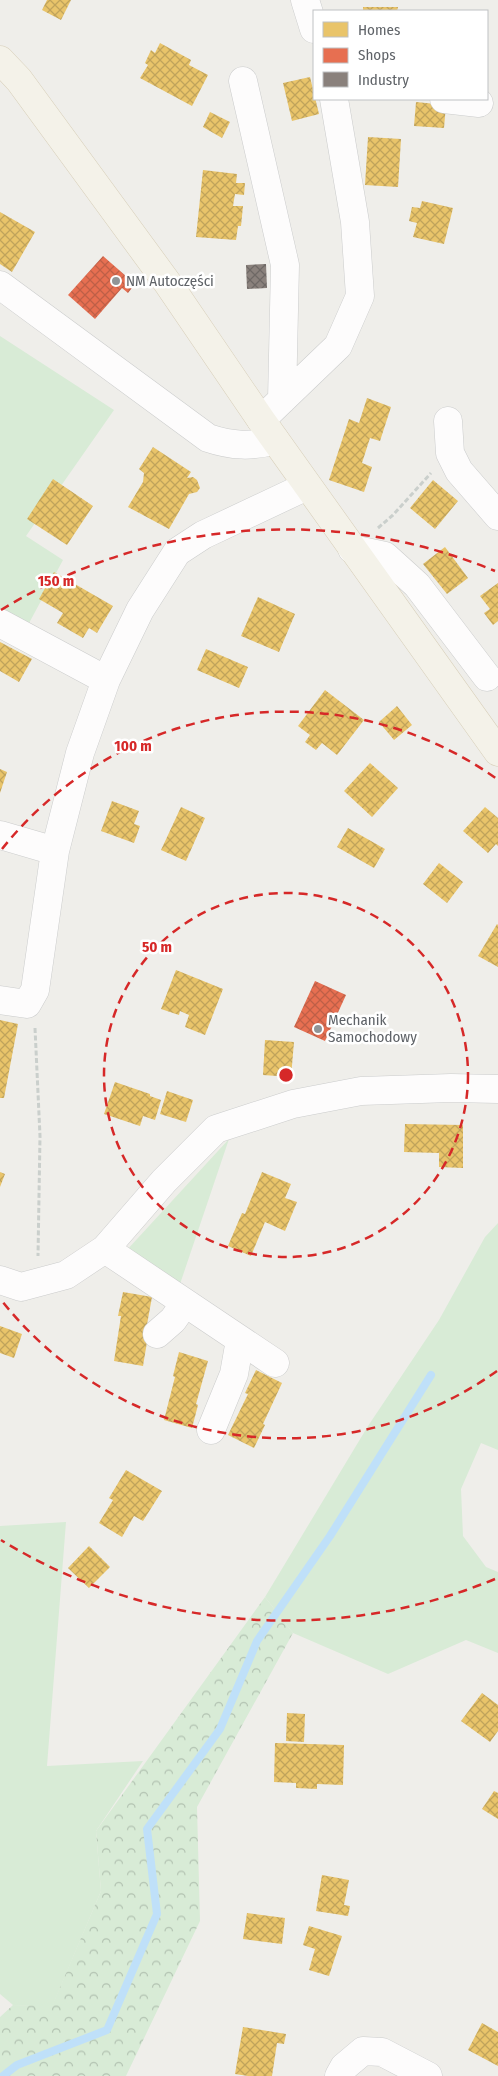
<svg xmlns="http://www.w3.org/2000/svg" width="498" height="2076" font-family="'Fira Sans Condensed',sans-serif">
<defs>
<pattern id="forest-crowns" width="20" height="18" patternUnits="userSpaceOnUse" patternTransform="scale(1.25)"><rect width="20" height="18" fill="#d8ebd6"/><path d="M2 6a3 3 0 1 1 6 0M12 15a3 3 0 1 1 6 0" fill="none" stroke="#b2c2b1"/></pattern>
<pattern id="homes-cross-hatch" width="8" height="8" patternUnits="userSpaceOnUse" patternTransform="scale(1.25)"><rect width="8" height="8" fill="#e9c46a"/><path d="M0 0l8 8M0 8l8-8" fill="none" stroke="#c0a35b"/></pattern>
<pattern id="shops-cross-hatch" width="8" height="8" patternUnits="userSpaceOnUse" patternTransform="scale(1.25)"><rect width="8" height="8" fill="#e76f51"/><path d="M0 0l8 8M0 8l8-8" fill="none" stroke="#be5f47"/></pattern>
<pattern id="industry-cross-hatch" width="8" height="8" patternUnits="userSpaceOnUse" patternTransform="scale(1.25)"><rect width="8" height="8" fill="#8a817c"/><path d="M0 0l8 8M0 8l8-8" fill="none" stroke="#6e6865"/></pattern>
</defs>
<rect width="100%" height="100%" fill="#efeeea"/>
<path fill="#d8ebd6" d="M0 336 114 410 26 536 63 560 28 625 0 610Z
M229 1139 180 1284 126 1251Z
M498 1223V1450L481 1443 461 1489 463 1536 486 1567 498 1572V1653L466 1640 388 1674 293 1633 265 1597 368 1426 439 1320 485 1237Z
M66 1522 47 1766 143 1761 96 1831 101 1891 52 2007 13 2005 0 1994V1526Z"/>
<path fill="url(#forest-crowns)" d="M265 1597 293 1633 197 1807 200 1921 126 2076H0V2017L13 2005 52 2006 101 1891 96 1831Z"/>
<path fill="url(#homes-cross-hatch)" d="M47 0H71L61 20 42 10Z
M363 7H398L397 11H363Z
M160 43 191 60 189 65 208 75 192 106 140 78 148 65 145 63 151 50 155 53Z
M310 77 319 114 292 121 283 83Z
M416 102 446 105 444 128 414 126Z
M210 112 230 122 222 138 203 127Z
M368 137 401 139 398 187 365 185Z
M203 170 237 174 236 183H245L244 195 235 194 233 206H243L241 226H238L236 240 196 237Z
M422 201 453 208 444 244 413 237 417 223 409 221 412 207 420 208Z
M0 212 35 232 12 272 0 264Z
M367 398 391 407 380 441 370 438 362 463 372 467 364 492 329 480 349 419 359 423Z
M153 447 191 472 187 478 193 477 197 480 200 488 197 492 189 494 169 529 128 507 143 482 144 473 139 469Z
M53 479 93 506 67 545 27 519Z
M433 480 458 501 435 529 410 508Z
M445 547 468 578 447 594 423 564Z
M54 572 113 606 97 633 89 628 83 638 57 623 63 613 39 599Z
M498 583V621L493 625 484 613 490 609 480 596Z
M258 597 295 614 279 652 241 636Z
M0 642 32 659 19 682 0 671Z
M206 649 248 667 239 688 197 670Z
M325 690 364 720 337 755 322 743 316 750 305 742 310 735 298 726Z
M397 706 412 725 394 740 379 722Z
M370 763 398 788 372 817 344 791Z
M0 769 7 772 0 793Z
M112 801 139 811 134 824 140 826 134 843 101 831Z
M181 807 205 818 186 861 161 850Z
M485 807 498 818V846L496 844 488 853 463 831Z
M348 828 385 849 374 868 337 847Z
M439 863 463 882 447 903 423 884Z
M497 924 498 925V967L478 956Z
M176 970 223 989 205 1035 185 1027 189 1015 180 1011 179 1015 161 1009Z
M0 1020 18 1024 4 1098H0Z
M265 1040 294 1042 291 1077 263 1075Z
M115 1082 150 1094V1096L161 1100 155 1120 143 1116 140 1126 104 1114Z
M167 1091 193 1100 186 1122 160 1114Z
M405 1124 463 1125V1168L439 1167V1153L404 1152Z
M0 1172 5 1174 0 1187Z
M262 1172 291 1184 285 1198 297 1202 285 1231 265 1222 251 1256 228 1246 242 1213 245 1214Z
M123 1292 152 1297 144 1341 147 1342 143 1366 114 1361 121 1316H118Z
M0 1326 22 1334 14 1358 0 1353Z
M179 1352 208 1361 196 1404 198 1405 192 1428 164 1420 175 1377 173 1376Z
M256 1370 282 1383 263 1424 265 1425 254 1448 228 1435 248 1394 245 1393Z
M126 1470 162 1491 143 1521 134 1516 122 1537 99 1523 113 1500 109 1498Z
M89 1546 110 1567 89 1588 68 1568Z
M482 1693 498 1705V1731L490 1742 461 1721Z
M287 1713 305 1714 304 1742 286 1741Z
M275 1743 344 1745 343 1785 317 1784V1789L296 1788V1783L274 1782Z
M494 1791 498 1793V1819L482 1809Z
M322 1875 349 1880 344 1905 350 1906 348 1916 316 1911Z
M247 1913 285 1918 282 1944 243 1939Z
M309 1926 342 1936 329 1976 309 1970 315 1949 303 1945Z
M482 2023 498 2032V2066L468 2050Z
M243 2027 286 2034 284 2044 277 2043 272 2076H248L235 2074Z"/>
<path fill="url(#shops-cross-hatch)" d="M103 256 135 284 128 293 122 288 95 319 68 295Z
M315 981 346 995 325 1041 294 1027Z"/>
<path fill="url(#industry-cross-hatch)" d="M266 264 267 288 247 289 246 265Z"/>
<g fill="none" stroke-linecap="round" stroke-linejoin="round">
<path stroke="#bfe0f9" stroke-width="8" d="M3 2076 17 2065 107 2030 157 1914 147 1829 220 1729 257 1641 330 1536 431 1375"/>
<defs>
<path id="minor" d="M305 0 314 29
M243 81 285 265 282 400
M444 99 479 103
M0 285 208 438C232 446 252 447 275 440
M261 420 338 346 360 296 355 222 334 99
M448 421 450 453 459 471 498 516
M352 549 385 556 417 585 487 677
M0 623 106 680
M0 835 55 851
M0 1000 27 1004 35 990 55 851 80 753 106 680 140 610 177 552 203 535 307 486
M105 1249 275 1363
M0 1280 21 1287 66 1275 105 1249 164 1181 216 1129 293 1104 361 1091 451 1088 498 1089
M157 1334 173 1320 185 1303
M211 1430 234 1374 240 1340
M339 2076 344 2067 363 2051 382 2052 428 2076"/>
<path id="major" d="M0 60 19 80 169 285 261 420 498 752"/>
</defs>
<use href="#minor" stroke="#cbcccc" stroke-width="29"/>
<use href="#major" stroke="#d7ceb8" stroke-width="29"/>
<path stroke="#cacfcc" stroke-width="3" stroke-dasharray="5 2.5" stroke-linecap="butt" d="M378 528 393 515 431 473
M35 1028 40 1136 38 1256"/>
<use href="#minor" stroke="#fdfcfc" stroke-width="28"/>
<use href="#major" stroke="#f4f2e9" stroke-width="28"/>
</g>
<g fill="none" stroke="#d62828" stroke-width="2.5" stroke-dasharray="9 6">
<circle cx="286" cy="1075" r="182"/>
<path d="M497 1371A363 363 0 0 1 2 1301M2 849A363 363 0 0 1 497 779"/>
<path d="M495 1579A545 545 0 0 1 1 1540M1 610A545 545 0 0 1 495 571"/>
</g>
<g fill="#919496" stroke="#fff" stroke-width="2">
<circle cx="116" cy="281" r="5"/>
<circle cx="318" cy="1029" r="5"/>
</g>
<g text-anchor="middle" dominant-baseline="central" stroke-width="5" stroke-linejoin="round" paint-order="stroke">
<g font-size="15" fill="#5f6368" stroke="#fff" text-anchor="start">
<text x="126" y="281">NM Autoczęści</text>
<text x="328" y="1020">Mechanik<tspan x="328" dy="17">Samochodowy</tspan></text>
</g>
</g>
<circle cx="286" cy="1075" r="8" fill="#d62828" stroke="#fff" stroke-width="2.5"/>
<g font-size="15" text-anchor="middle" font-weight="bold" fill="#d62828" stroke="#fff" stroke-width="5" stroke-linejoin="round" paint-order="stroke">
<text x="56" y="586">150 m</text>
<text x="133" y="751">100 m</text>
<text x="157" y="952">50 m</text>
</g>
<rect x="313" y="10" width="175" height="90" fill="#ffffff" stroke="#bfc1c3"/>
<rect x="323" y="22" width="25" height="15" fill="#e9c46a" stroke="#bfc1c3"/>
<text x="358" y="35" font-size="15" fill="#5f6368">Homes</text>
<rect x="323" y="48" width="25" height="15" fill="#e76f51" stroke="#bfc1c3"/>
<text x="358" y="60" font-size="15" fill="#5f6368">Shops</text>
<rect x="323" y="72" width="25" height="15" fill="#8a817c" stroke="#bfc1c3"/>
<text x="358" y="85" font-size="15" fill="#5f6368">Industry</text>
</svg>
